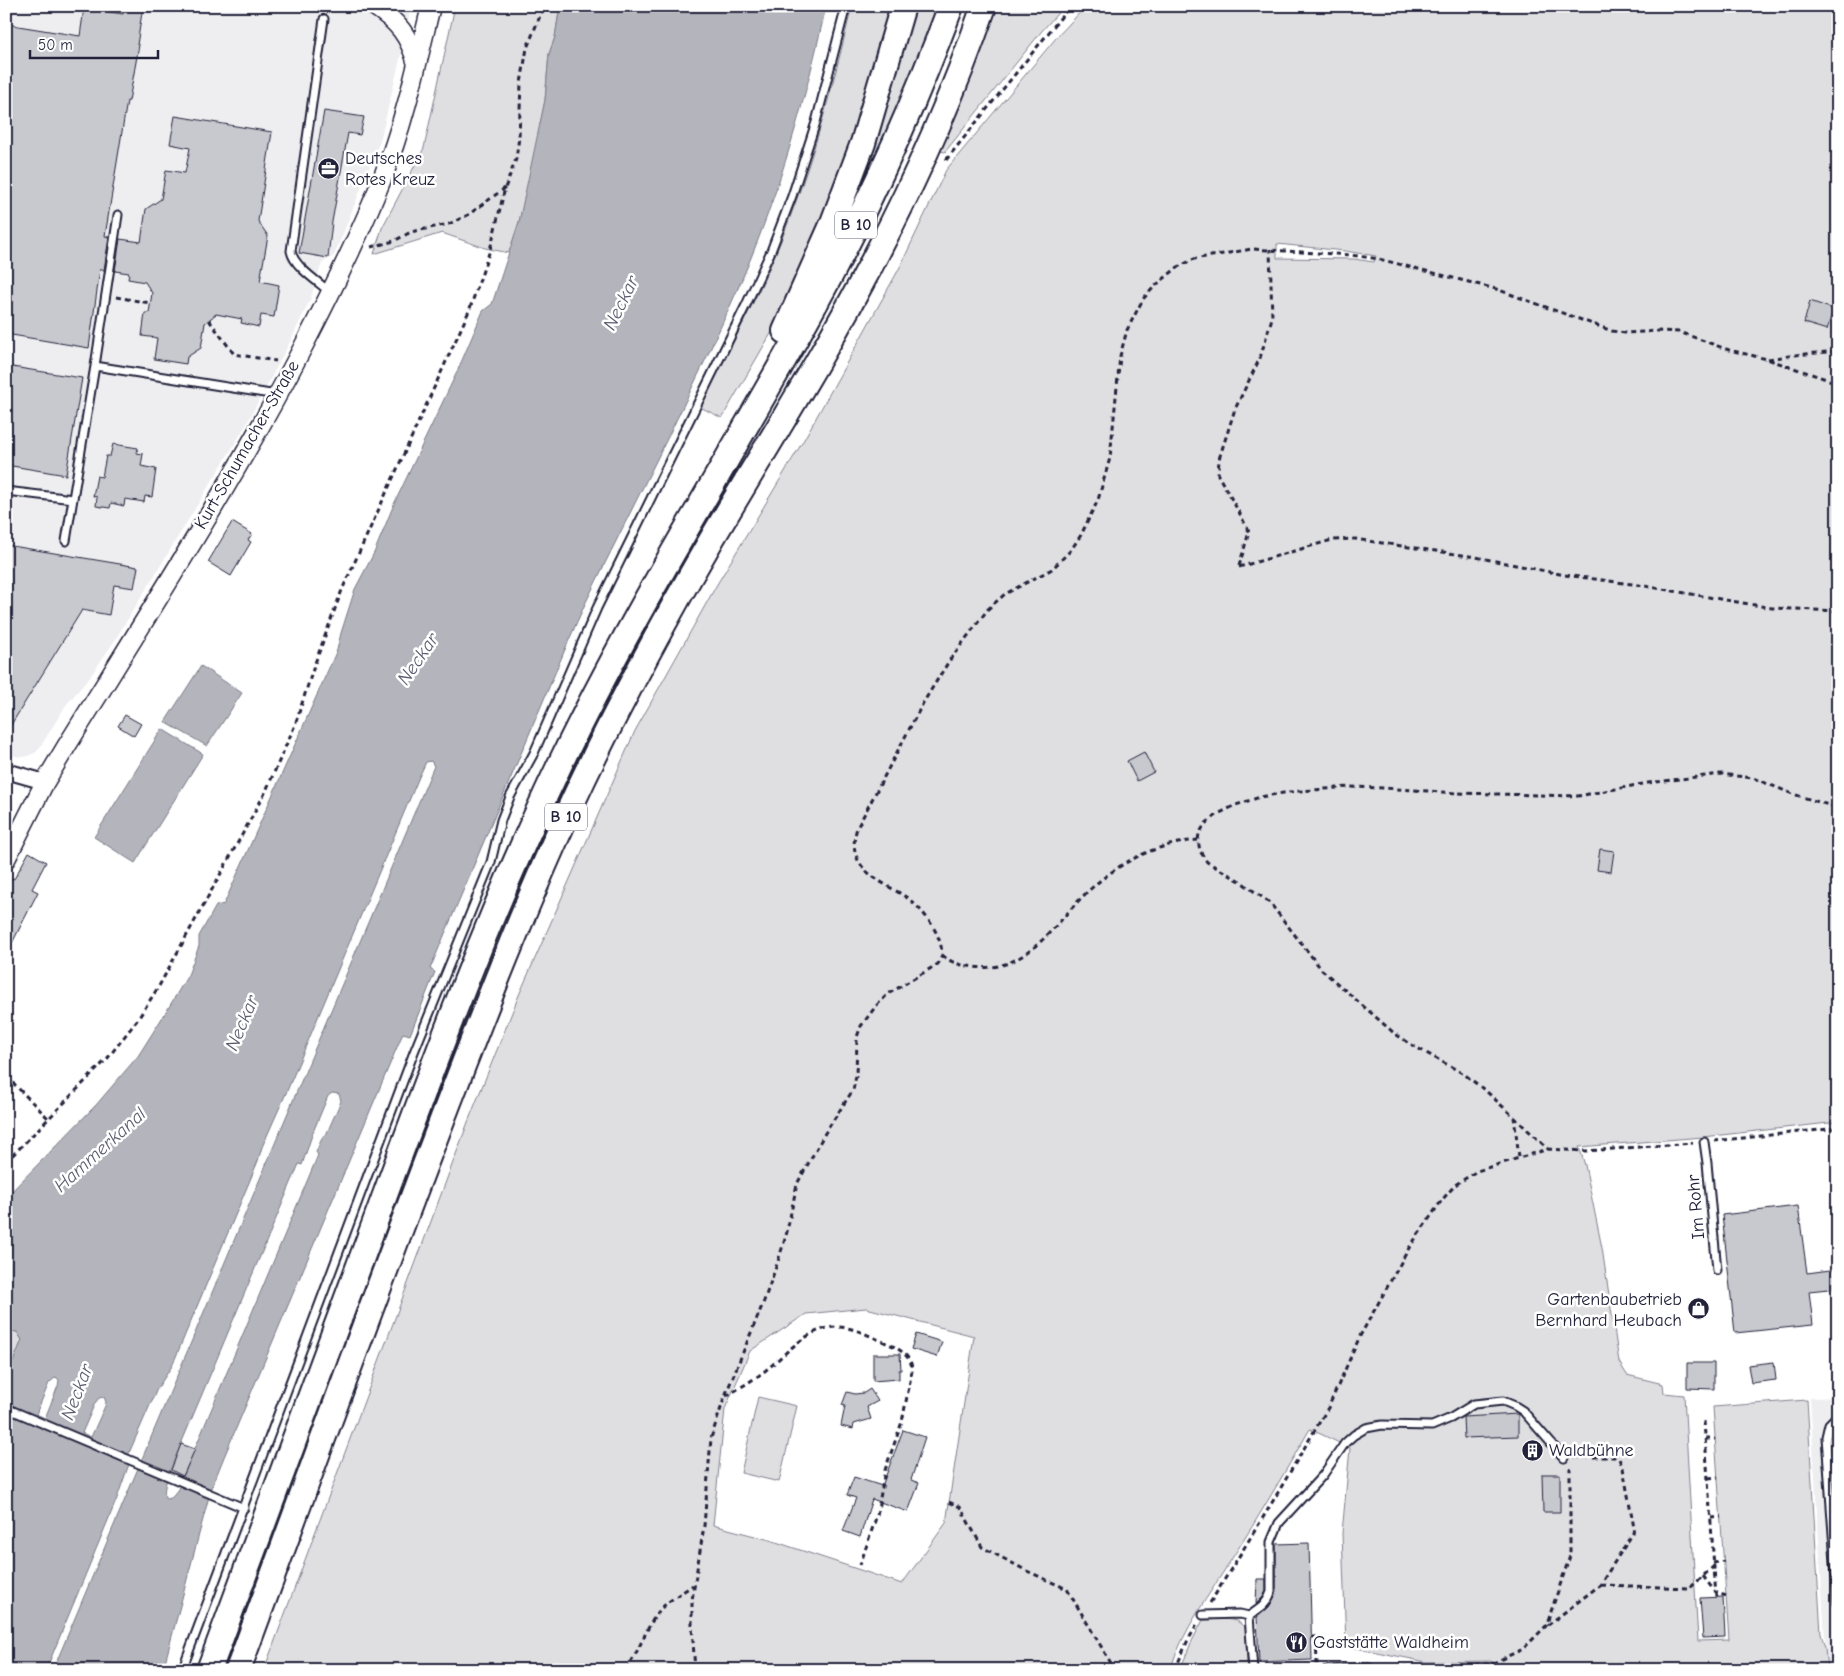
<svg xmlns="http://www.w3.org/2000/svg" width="1844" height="1676" font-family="'Comic Neue',sans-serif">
<rect width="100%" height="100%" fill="#fff"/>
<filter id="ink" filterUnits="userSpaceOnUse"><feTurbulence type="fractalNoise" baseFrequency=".02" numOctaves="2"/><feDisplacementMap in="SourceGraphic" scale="10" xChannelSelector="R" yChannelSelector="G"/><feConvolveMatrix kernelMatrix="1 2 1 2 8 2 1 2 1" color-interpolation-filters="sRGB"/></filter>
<g filter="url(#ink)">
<path fill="#eeeef1" d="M6 6H411L401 55 380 141 334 256 322 263 310 300 291 340 245 427 115 640 90 677 66 705 39 749 35 753 25 757 6 755Z
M1838 1397V1670H1827L1810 1398Z"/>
<path fill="#dfdfe2" stroke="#80808e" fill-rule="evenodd" d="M455 6H560L555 37 549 54 545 100 530 175 519 222 509 253 485 248 442 233 374 254 382 228 424 148Z
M852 6H891L852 142 797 282 773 330 722 418 700 407C732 344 767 281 791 215 817 147 835 77 852 6Z
M911 6H939L917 67 858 197 855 194Z
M998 6H1064L1041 32 945 152 940 151 971 78Z
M1086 6H1838V1122L1703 1137 1579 1147 1585 1165 1602 1248 1619 1362 1627 1375 1663 1384 1664 1393 1684 1395 1698 1641 1729 1640 1713 1407 1807 1400 1821 1634 1825 1648 1827 1670H1493L1491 1661 1427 1662 1346 1646 1342 1533 1350 1448 1310 1429C1284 1473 1259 1517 1231 1560 1209 1595 1183 1630 1170 1670H264L468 1122 519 995 635 731 716 586 802 443 899 269 946 170 1056 38ZM1277 244 1345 251 1376 256 1374 262 1354 259 1277 258ZM866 1308 974 1336 946 1523 902 1584 770 1540 713 1525 725 1409 750 1351 806 1314Z
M6 1330 17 1332 22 1340 6 1379Z
M758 1397 797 1406 779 1482 741 1473Z
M1203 1620C1219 1620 1238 1615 1246 1630L1247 1670H1180L1191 1643Z"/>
<path fill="#b4b4bc" stroke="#7a7a88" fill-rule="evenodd" d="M560 6H826C806 98 780 190 743 277 695 388 638 495 585 604L569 640 430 969 435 972 410 1035 403 1033 224 1457 211 1489 163 1670H53L434 766 431 761 426 762 419 777 287 1091 262 1147 258 1161 172 1366 157 1389 129 1453V1464L116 1501 46 1670H6V1379L22 1340 17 1332 6 1330V1197L96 1105 138 1056 169 1007 188 975 199 946V936L216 906 224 904 337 650 341 633 355 589 374 553 394 504 457 372 483 311 492 304 519 222 545 100 549 54 555 37ZM332 1093 339 1094 341 1101 326 1135 323 1136 316 1152 318 1155 178 1489 171 1498 166 1499C159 1489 177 1456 181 1444L299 1164 302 1165 313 1132 328 1096ZM56 1377 59 1380 58 1386 45 1418 36 1414 49 1383ZM104 1397 106 1402 105 1406 91 1437 82 1433 95 1403 99 1398Z
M201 666 242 693 207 746 165 722Z
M162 729 203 754 135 863 94 837Z"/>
<path fill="#c8c8cf" stroke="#22223b" d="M124 6H143L137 45H139L129 101H127L105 236 109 237 104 270 100 269 89 348 6 334V24L80 36 84 8 123 14Z
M324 111 364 117 360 135 348 133 332 222 328 258 299 253Z
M175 116 272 132 258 221 268 236 260 281 279 285 274 317 261 315 259 327 241 323 242 319 216 314 205 323 201 348 187 357 186 364 154 359 157 338 142 336 145 313H149L152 293 145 282 128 279 129 273 115 271 120 239 141 242 146 209 161 199 166 170 185 173 190 148 170 144Z
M1810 301 1833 309 1827 330 1804 323Z
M6 366 82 378 66 475 6 465Z
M113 444 138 448 137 453 143 454 141 466 156 469 152 497 145 496 144 502 125 499 124 506 111 503 110 508 96 506 97 497 93 496 97 476 102 477 106 456H110Z
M232 522 252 534 248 540 251 542 231 576 208 562Z
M6 545 138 567 134 588 114 585 109 615 82 610 6 733Z
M125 715 141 724 134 736 118 726Z
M1144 752 1154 772 1137 781 1127 761Z
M1600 849 1614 851 1611 872 1597 870Z
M29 852 46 862 32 889 38 892 6 955V889L12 878 14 879Z
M1798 1206 1807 1273 1838 1269V1288L1809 1291 1813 1325 1735 1333 1722 1215Z
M916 1334 942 1342 937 1357 911 1349Z
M873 1354H900L901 1370H899V1379L873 1381Z
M1774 1362 1776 1380 1751 1383 1748 1365Z
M1687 1363H1714V1389L1687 1388Z
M870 1389 878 1401 867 1407 871 1419 854 1424 853 1429 841 1426 845 1406 842 1405 847 1392 855 1394 864 1393Z
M1518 1414V1436L1464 1438 1463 1417Z
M903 1430 925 1437 911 1480 919 1483 908 1512 872 1499 860 1537 843 1531 856 1498 847 1495 854 1477 882 1486Z
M181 1444 195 1449 183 1476 171 1470Z
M1542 1474H1560V1512H1543Z
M1309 1543 1312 1660 1259 1662 1257 1617 1269 1607 1276 1594V1544Z
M1257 1579H1266V1591L1263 1597 1256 1604Z
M1723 1597 1725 1637 1703 1638 1700 1598Z"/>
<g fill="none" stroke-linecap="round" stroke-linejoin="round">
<defs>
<path id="service" d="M324 19 291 251C294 267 319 282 331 293
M95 366 118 215
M6 491 73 499
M66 541 95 366 277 395
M1704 1142 1707 1163 1717 1270
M6 1408 244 1508
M1838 1415 1829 1424 1826 1437 1838 1603
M1203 1615 1240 1614 1249 1616 1253 1670
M1249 1616C1259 1609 1267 1605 1271 1592V1542L1279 1523 1323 1475 1345 1443 1354 1435 1366 1428 1382 1425 1432 1426 1451 1418 1474 1404 1503 1401 1515 1406 1523 1411 1564 1458
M182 1670 414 1052 491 862 501 820 510 797 534 753 597 608 746 305 771 251 792 196 816 122 846 6
M1327 1670 1369 1668 1374 1670"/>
<path id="minor" d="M6 771 45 782"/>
<path id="tertiary" d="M374 6C398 22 409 35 417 64
M6 859 45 782 66 747C147 616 231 486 302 349 331 293 359 237 382 179 404 124 417 64 431 6"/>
<path id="trunk" d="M785 331 832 225 863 143 903 6
M209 1670C265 1518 321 1366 378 1214 434 1062 490 910 560 764 636 606 730 459 814 306 867 210 912 110 951 6
M238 1670C304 1492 368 1313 436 1136 482 1016 528 896 583 780 623 697 667 616 713 537 768 444 825 354 874 259 917 177 954 93 984 6"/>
</defs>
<use href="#service" stroke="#22223b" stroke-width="11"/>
<use href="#minor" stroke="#22223b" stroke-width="18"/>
<use href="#tertiary" stroke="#22223b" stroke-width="21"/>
<use href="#trunk" stroke="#22223b" stroke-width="28"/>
<path stroke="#22223b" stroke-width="3" stroke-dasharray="5 4" stroke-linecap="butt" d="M946 160 1070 6
M371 247 394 241 411 232 449 224 468 215 505 188
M116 297 150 303
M209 320 234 354 276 361
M1768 359 1795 355 1838 351
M1239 566 1249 532 1240 514 1218 475 1219 459 1235 409 1260 358 1272 318 1270 249
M1239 567 1332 540 1355 539 1476 557 1565 575 1639 585 1772 608 1838 611
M942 955C953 964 961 965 974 967 1031 974 1058 916 1095 885 1125 859 1158 844 1198 840
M6 1076 48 1118
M1514 1117 1548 1149
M1714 1141 1838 1128
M1519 1157 1514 1117 1487 1092 1464 1074 1412 1045 1394 1033 1322 970 1270 903 1240 881 1207 862 1200 851 1198 840 1199 834 1205 824 1218 814 1236 805 1260 797 1289 792 1349 787 1383 788 1457 793 1578 796 1648 783 1721 774 1753 778 1793 794 1838 808
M6 1162 107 1059 138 1019 159 986 265 793 295 725 315 663 342 590 469 311 490 250 505 188 516 159 519 137 521 83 527 48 544 6
M726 1396C738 1389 750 1382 761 1374 785 1356 806 1327 838 1327 855 1327 873 1338 889 1344 900 1349 913 1358 912 1371L902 1422 885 1470 877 1515 860 1565
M1704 1421 1716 1597
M1705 1439H1715
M1708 1478 1718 1477
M949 1502 960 1507 982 1547 1027 1571 1067 1589 1115 1670
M1711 1518 1721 1517
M1713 1563 1724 1561
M1703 1576 1715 1592 1726 1596
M1601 1585 1690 1588 1714 1566
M1210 1603 1267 1511 1329 1406 1360 1336 1409 1248 1442 1200 1455 1185 1477 1171 1548 1149 1586 1151 1693 1143
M1548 1625 1600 1585 1633 1533 1634 1528 1623 1468 1619 1459 1615 1457H1574
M1312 1637H1316L1317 1664
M626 1670C639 1652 645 1629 659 1611 667 1601 682 1593 693 1585
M695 1670 692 1626V1600L704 1526 711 1438 725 1396 764 1301 778 1261 786 1236 797 1184 825 1133 853 1090 856 1076 857 1037 861 1026 876 1006 888 994 938 964 942 955C942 934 923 909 906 897 880 880 844 869 857 828L923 703 949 661 988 609 1005 594 1052 569 1071 550 1081 535 1098 500 1110 458 1120 356 1127 330 1143 299 1155 286 1178 267 1194 259 1252 249 1350 255 1379 259 1496 289 1612 331 1626 333 1658 331 1679 332 1729 350 1767 359 1838 383
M1175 1670 1187 1642 1198 1623
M1385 1670 1395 1667 1491 1664 1523 1649 1546 1626 1570 1556V1468"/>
<use href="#service" stroke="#fff" stroke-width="7"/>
<use href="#minor" stroke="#fff" stroke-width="14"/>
<use href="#tertiary" stroke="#fff" stroke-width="18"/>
<use href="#trunk" stroke="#fff" stroke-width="24"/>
</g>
</g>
<defs>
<symbol id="office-disc" viewBox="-11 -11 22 22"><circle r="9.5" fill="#22223b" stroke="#fff"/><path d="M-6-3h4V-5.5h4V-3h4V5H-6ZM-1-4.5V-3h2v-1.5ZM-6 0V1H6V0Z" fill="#fff"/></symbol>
<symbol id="shop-disc" viewBox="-11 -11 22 22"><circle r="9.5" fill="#22223b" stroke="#fff"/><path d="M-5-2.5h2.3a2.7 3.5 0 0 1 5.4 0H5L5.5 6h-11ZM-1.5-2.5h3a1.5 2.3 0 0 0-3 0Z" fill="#fff"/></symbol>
<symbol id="building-disc" viewBox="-11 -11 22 22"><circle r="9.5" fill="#22223b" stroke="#fff"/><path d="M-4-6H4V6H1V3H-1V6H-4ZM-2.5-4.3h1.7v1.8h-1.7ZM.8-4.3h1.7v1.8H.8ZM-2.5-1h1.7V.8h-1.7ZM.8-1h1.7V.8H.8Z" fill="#fff"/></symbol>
<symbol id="restaurant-disc" viewBox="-11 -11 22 22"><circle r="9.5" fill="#22223b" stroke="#fff"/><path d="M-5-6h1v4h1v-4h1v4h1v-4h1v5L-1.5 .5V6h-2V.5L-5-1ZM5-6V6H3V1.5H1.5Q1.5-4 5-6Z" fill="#fff"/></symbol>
</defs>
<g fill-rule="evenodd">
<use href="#office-disc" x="316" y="156" width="25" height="25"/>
<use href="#shop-disc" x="1686" y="1296" width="25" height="25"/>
<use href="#building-disc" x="1520" y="1438" width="25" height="25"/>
<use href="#restaurant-disc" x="1284" y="1630" width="25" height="25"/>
</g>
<g text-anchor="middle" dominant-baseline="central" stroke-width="5" stroke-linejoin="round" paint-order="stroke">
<g fill="#fff" stroke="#646476" stroke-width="1">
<rect x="835" y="211.5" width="42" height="27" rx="4"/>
<rect x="545" y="803.5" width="42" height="27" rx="4"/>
</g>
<g font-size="16" font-weight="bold" fill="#22223b">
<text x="856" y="225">B 10</text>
<text x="566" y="817">B 10</text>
</g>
<g font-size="18" fill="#22223b" stroke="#fff" text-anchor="start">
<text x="345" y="158">Deutsches<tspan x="345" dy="21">Rotes Kreuz</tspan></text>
<text x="1682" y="1299" text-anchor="end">Gartenbaubetrieb<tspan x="1682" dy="21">Bernhard Heubach</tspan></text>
<text x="1549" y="1450">Waldbühne</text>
<text x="1313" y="1642">Gaststätte Waldheim</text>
</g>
<g font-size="18" fill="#22223b" stroke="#fff">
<text transform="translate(247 445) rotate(-60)">Kurt-Schumacher-Straße</text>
<text transform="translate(1696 1207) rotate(-95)">Im Rohr</text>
</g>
<g font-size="19" font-style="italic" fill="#5c5c6f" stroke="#fff">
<text transform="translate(621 303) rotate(-64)">Neckar</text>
<text transform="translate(418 659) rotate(-56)">Neckar</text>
<text transform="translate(242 1023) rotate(-67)">Neckar</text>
<text transform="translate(100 1150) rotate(-42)">Hammerkanal</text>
<text transform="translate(77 1392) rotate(-69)">Neckar</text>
</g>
</g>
<rect width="1844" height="1676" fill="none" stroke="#fff" stroke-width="25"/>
<rect x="12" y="12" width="1819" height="1651" fill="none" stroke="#22223b" stroke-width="2" filter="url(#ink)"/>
<path d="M30 50v8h128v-8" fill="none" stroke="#22223b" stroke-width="2.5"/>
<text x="38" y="50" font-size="15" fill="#22223b" stroke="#ffffff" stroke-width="4" paint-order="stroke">50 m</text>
</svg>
